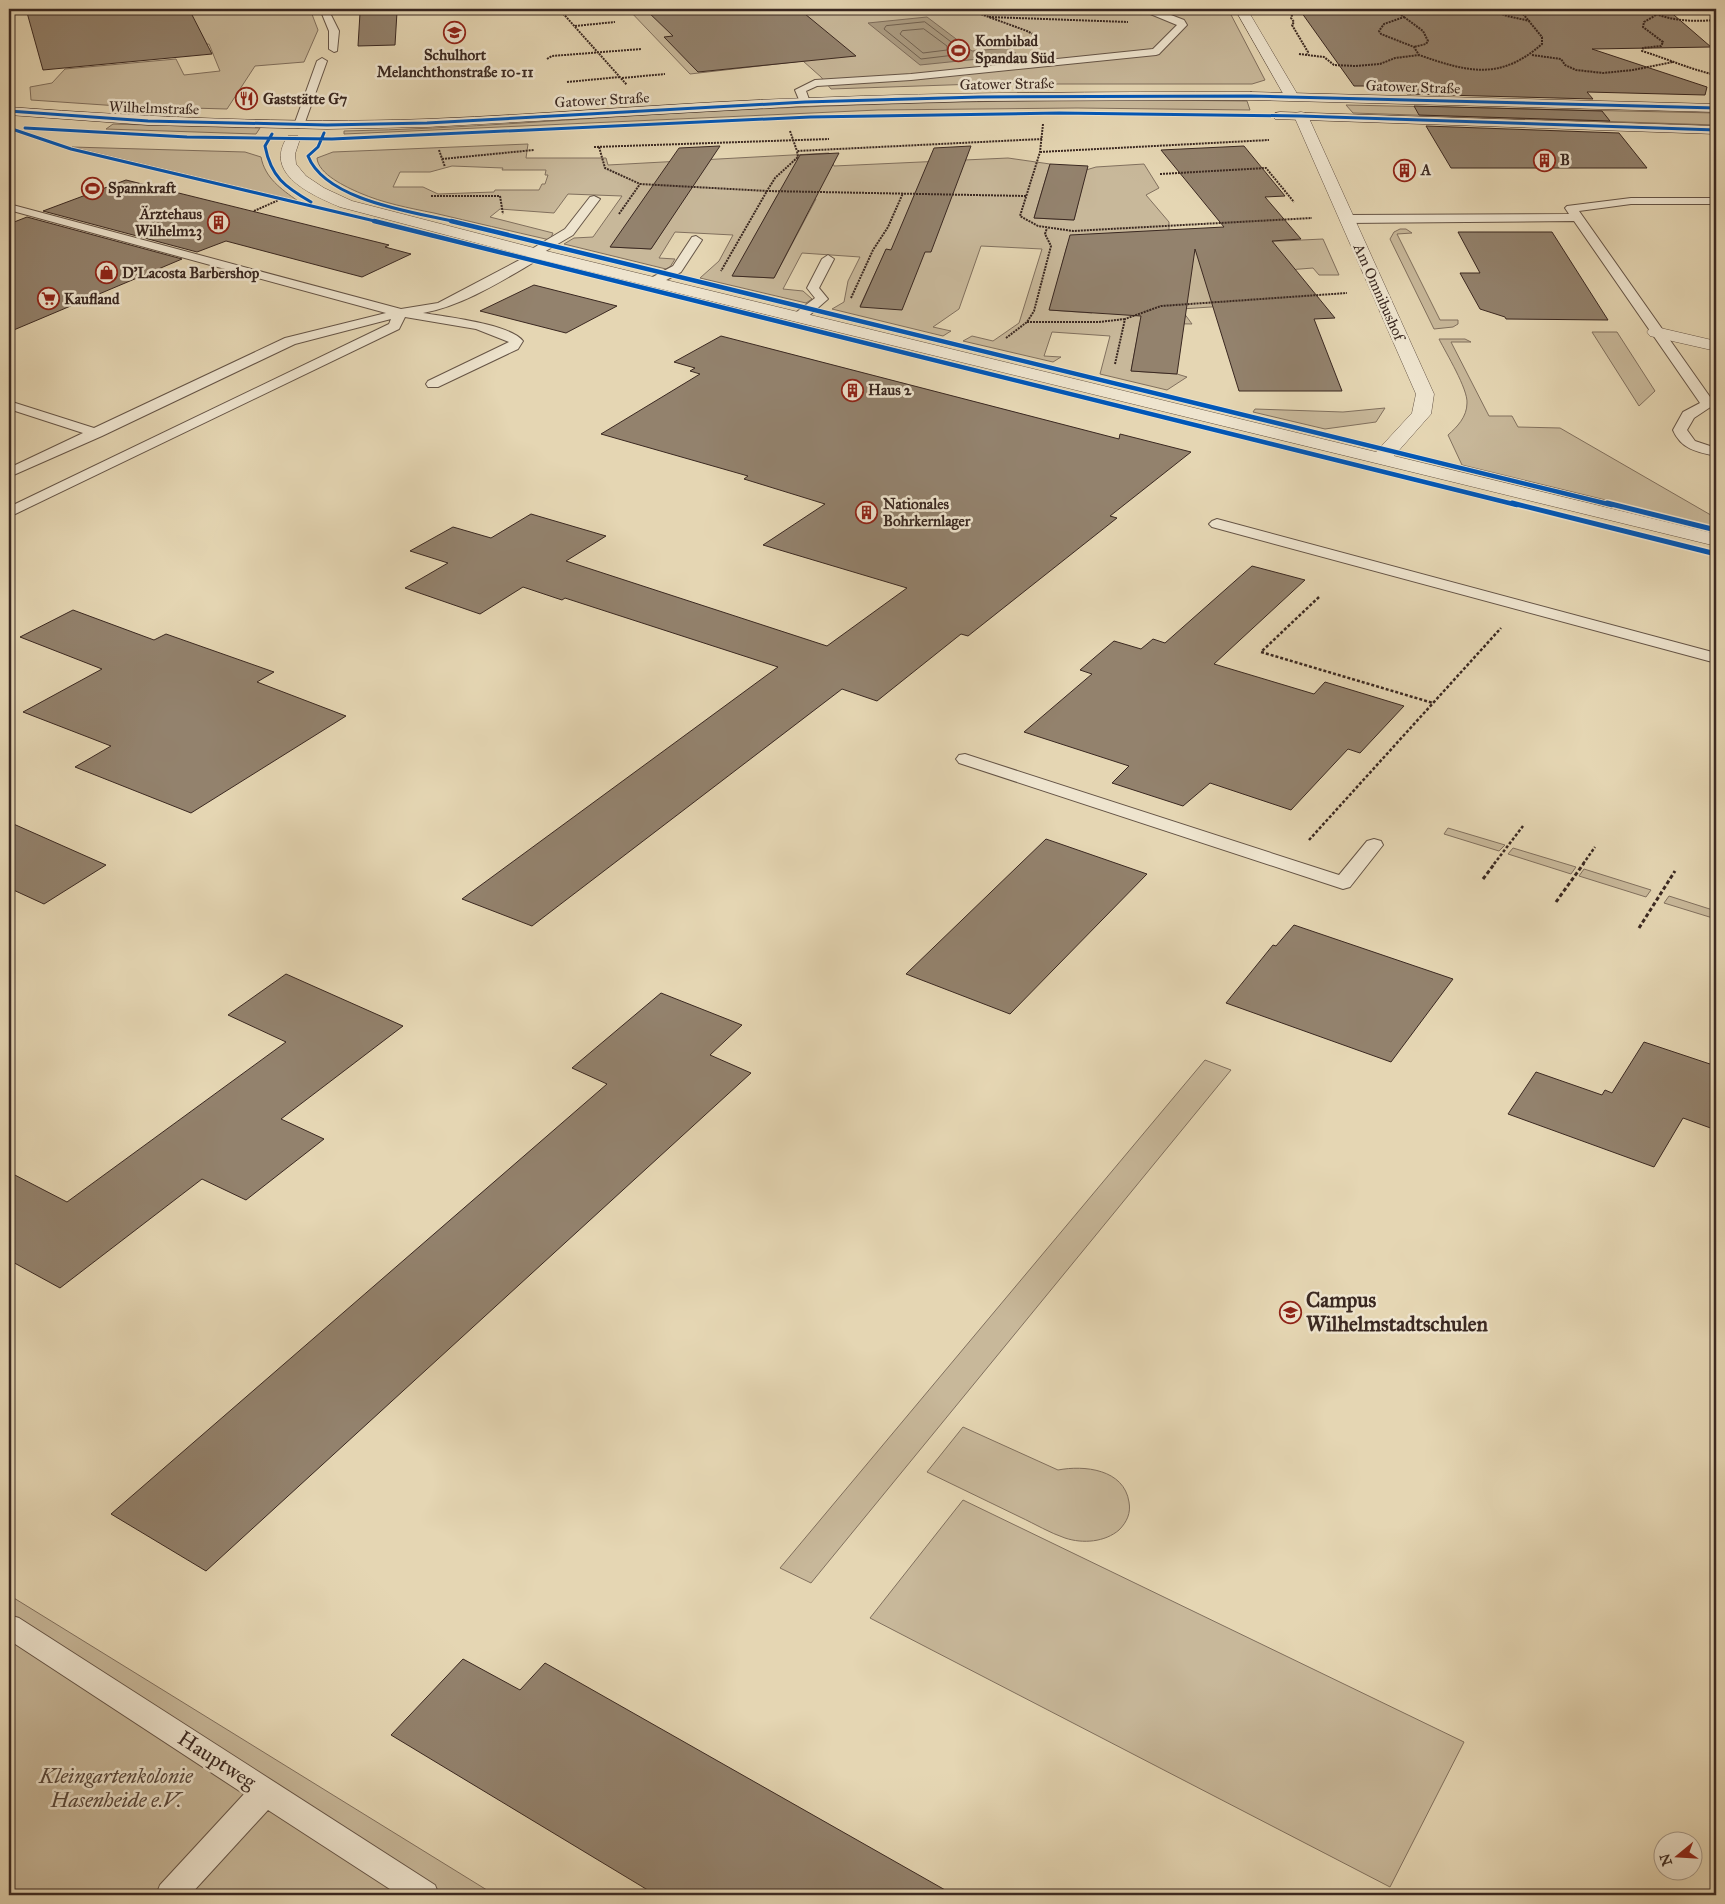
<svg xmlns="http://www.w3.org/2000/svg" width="1725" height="1904" font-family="'IM FELL Great Primer',serif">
<rect width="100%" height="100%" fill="#e5d6b3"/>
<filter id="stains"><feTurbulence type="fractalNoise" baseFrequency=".004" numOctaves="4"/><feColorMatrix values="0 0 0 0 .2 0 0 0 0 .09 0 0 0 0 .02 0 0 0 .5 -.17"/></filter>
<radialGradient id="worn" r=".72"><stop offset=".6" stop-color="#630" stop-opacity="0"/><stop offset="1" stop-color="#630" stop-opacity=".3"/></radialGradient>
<path fill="#c8b89a" stroke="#81705e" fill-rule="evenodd" d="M165 9H310L318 30 304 62 255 66 227 109 119 106 31 100 30 87 52 83 65 69 176 59 184 75 220 71 209 44 144 49 159 10Z
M628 9H1228L1265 80 1252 84H977L831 89 821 77 803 61 690 74Z
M1144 100 1247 101 1250 110 1077 108 878 110 344 134V131C462 129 580 118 698 112 846 104 995 100 1144 100Z
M1346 105 1716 113V125L1353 113Z
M113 124 260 128 256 134 106 129Z
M528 144 526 158H606L608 165 829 153 834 166 1008 158 1050 164 1034 218 1074 220 1086 170 1096 167 1144 164 1159 188 1146 195 1169 222V230L1107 248 1067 246 1050 310 1092 313 1106 253 1116 249 1323 239 1339 275H1319L1313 268 1224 275 1240 305 1181 309 1192 324 1140 323 1131 371 1177 374 1187 377 1167 390 1100 374 1110 336 1052 332 1044 356 1061 357 1053 362 963 341 972 336 993 341 1019 323 1042 249 981 246 959 309 933 327 951 331 943 336 832 309 844 302 848 281 860 257 802 253 783 289 803 291 812 299 806 303 700 278 719 261 733 235 675 232 659 258 675 259 670 267 666 269 564 244 574 238 593 237 622 196 568 194 554 213 500 209 490 217 553 233 550 240C511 231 472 222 434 213 409 208 383 203 360 193 346 187 318 174 317 158L333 152ZM452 166 503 168 502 170H546L545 175H548L545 184H542L539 190H495L494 192 438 194 423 187H393L400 172H430ZM651 189 689 191 651 249 611 247ZM777 196 816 199 774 278 733 276ZM886 250H891L902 309 860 306Z
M72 147 245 152 261 157C265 178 281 189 298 201Z
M1400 229H1406L1412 233 1397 234 1440 320H1458V324L1453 327 1434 329 1390 239 1394 232Z
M1592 332H1617L1655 391 1639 406Z
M1439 339H1465L1471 342H1451L1489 416H1512L1518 427 1560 428 1716 518V527L1462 465 1448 435C1457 427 1467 417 1467 403 1468 389 1446 353 1439 339Z
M1385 408 1376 422 1325 429 1253 412 1255 409 1343 412Z
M1448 828 1505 845 1499 851 1444 834Z
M1513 848 1576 867 1571 874 1508 854Z
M1584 869 1651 890 1646 897 1579 876Z
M1669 896 1716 911V919L1664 903Z
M1205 1060 1231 1070 811 1583 780 1568Z
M963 1427 1058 1470C1084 1465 1124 1469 1129 1502 1131 1513 1127 1522 1119 1530 1105 1542 1083 1544 1065 1538 1050 1533 1035 1524 1020 1517 989 1502 958 1487 927 1472Z
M963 1500 1464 1742 1390 1887 870 1618Z
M9 1595 495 1895H9Z"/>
<path fill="#ab9b81" stroke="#7e6d5b" d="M927 17 972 51 1009 48 1018 55 920 65 868 23Z"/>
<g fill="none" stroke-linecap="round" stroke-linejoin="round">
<path stroke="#726251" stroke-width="1" d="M925 22 963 51V54L921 59 884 29 886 26Z
M924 29 947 46V50L923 53 900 34 902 31Z"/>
</g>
<path fill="#93826d" stroke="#3a2821" d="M26 9H189L212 54 43 70Z
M645 9H799L856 56 698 72 664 37 673 36Z
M1299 9H1667L1711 47 1592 49 1707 87 1705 95 1587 92 1593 99 1407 94 1402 86H1354Z
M397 12 395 45 358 46 360 13Z
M1414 106 1602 111 1610 121 1419 115Z
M1426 126 1619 133 1647 168H1451Z
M720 146 651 249 610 247 679 148Z
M971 146 931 252H925L902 310 860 307 886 249 891 250 934 148Z
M1244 146 1285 196 1265 197 1301 239 1272 241 1335 318 1314 319 1342 391H1239L1195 249 1177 374 1131 371 1141 316 1049 310 1070 235 1224 227 1161 150Z
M839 153 774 278 732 276 800 155Z
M1050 164 1088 166 1074 220 1034 218Z
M126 180 389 245 385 247 411 254 362 277 226 241 197 252 43 211Z
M27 217 182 259 9 332V224Z
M1458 232H1552L1608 320 1506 319 1505 317 1480 309 1460 273H1480Z
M534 285 617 306 566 333 480 311Z
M721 336 1119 439 1120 434 1191 452 1110 516 1117 518 968 636 961 634 877 701 842 689 532 926 462 899 778 667 565 598 562 600 523 587 480 614 405 588 448 563 410 551 453 527 491 538 531 514 606 536 566 561 827 646 907 588 763 545 825 504 744 479 748 476 601 434 700 374 690 371 695 368 674 362Z
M1252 566 1305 580 1214 664 1314 694 1325 682 1404 706 1360 753 1348 749 1291 810 1210 783 1183 806 1112 783 1129 766 1024 732 1092 674 1080 670 1114 641 1141 649 1153 639 1165 643Z
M73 610 154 640 166 634 274 672 257 682 346 716 191 813 75 767 111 746 23 712 102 669 20 637Z
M9 822 106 865 44 904 9 888Z
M1046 839 1147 874 1010 1014 906 974Z
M1294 925 1453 979 1391 1062 1226 1003 1273 945 1276 946Z
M286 974 403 1026 281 1119 324 1139 246 1200 202 1179 60 1288 9 1260V1172L67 1202 286 1042 228 1015Z
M661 993 742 1025 710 1055 751 1073 206 1571 111 1514 607 1084 572 1068Z
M1644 1042 1716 1066V1130L1683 1118 1654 1167 1508 1114 1536 1072 1602 1095 1605 1090 1612 1093Z
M463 1659 520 1690 545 1663 954 1895H656L391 1735Z"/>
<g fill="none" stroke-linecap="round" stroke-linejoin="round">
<defs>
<path id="lane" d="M320 9H328L339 31 337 51 334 52 329 49V31Z
M1148 9H1158V10L1184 20 1187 25 1159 54 1156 55 911 80 817 86 806 91 810 102 805 105 800 102 795 90 815 80 911 74 1153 49 1177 25 1148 13 1146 11Z
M322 58 327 61 304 125 299 128 295 127 294 125 317 61Z
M594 196 600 199 573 235 544 252 543 257C506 278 466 305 423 313 446 317 510 324 523 341L518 349 438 387H428L426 384 428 381 509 342 476 329 405 317 399 329 9 517V507L389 324 391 319 295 344 102 436 9 477V468L83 433 9 409V401L94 428 285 338 386 313 9 210V204L401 309 438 303 529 255 530 250 565 229 590 197Z
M1631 198H1716V204H1631L1579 211 1715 404 1694 418 1687 430 1695 441 1716 448V456C1697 452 1681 449 1673 430L1683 412 1700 403 1574 221 1347 223 1341 219 1347 215 1569 214 1565 208 1567 206Z
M696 236 702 240 681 272 657 285H649L647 282 649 279 673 266 692 237Z
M828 255 834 259 819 288 828 299 804 320H794L793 317 794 314 815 298 807 288 822 259Z
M1217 519 1716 653V663L1212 527 1209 524 1212 521Z
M965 754 1339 875 1367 841 1374 839 1381 841 1383 845 1350 887 1343 889 959 763 956 759 959 755Z
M9 1615 19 1618 435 1885 439 1895H399L268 1810 190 1895H156L160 1885 244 1794 9 1640Z"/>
<path id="street" d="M1235 9H1247L1299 97 1297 100H1287L1285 97Z
M1301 112 1306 113 1308 116 1434 394 1431 414 1394 456 1716 534V546L534 258 340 207C312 195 262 174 288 136H298L300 139 295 154 296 164 306 176 324 188 352 201 538 249 1376 452 1412 413 1416 394 1294 116 1296 113Z
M1656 327 1716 341V351L1650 336 1647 332 1650 328Z"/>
<path id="secondary" d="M1251 92 1716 104V112L1251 100 979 101 805 106 427 127 327 129 148 125 9 115V107C148 117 288 124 427 119 554 114 681 102 808 98 955 92 1103 92 1251 92Z
M1280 112 1716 126V134L1275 119 1273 116 1275 113Z"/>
</defs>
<use href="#lane" stroke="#655446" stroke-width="2"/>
<use href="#street" stroke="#655446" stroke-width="1"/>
<use href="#secondary" stroke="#3a2821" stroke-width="1"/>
<path stroke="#3a2821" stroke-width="2" stroke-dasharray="2 1" stroke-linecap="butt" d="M559 9 627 85
M967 9 1027 31 1038 37
M1294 9 1291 18 1294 22 1292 25 1308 52 1307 54
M1394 9 1404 17 1384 24 1379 31 1381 34 1414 47 1419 55C1468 72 1500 81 1542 44V37L1519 9
M1488 9 1507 16 1530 21
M1645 9C1667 21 1691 22 1716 20
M1656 15 1644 22 1643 27 1663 42 1661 46 1643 48 1642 51C1668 59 1689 69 1716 75
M989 17 1128 22
M1404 17 1423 31 1428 41 1426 44 1414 47
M575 26 615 22
M1299 54 1324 57 1334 65 1355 66 1380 64 1395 58 1419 55
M1532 55 1561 59 1565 65 1576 70 1603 73 1633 70 1673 62
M547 59 552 56 641 49
M622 78 665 74
M567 82 620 77
M1043 124 1040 152 1020 216 1038 226 1073 231 1312 218
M790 131 797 151
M594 147 829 139
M599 147 605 168 640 184 767 191 721 271
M439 150 445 167
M1040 152 1269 140
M442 159 534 150
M1160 174 1266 168 1294 202
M431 196H500L503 214
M1026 196 767 191 775 178 798 157 797 151 1042 139
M254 211 281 199
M619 214 640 184
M851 298 873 250 888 227 903 193
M1027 322H1099L1125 319
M1006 338 1027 322 1034 311 1051 246 1045 234 1047 228
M1115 364 1125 319 1161 306 1347 293"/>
<path stroke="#3a2821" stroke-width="2.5" stroke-dasharray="3 2" stroke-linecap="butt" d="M1319 597 1261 652 1433 703
M1309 840 1501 628
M1494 864 1523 826
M1583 864 1595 847"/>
<path stroke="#3a2821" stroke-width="3" stroke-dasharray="4 2.5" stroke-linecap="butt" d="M1483 879 1495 863
M1556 902 1584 863
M1639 928 1675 871
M1713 951 1716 945"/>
<use href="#lane" fill="#eee4ce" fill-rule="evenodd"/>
<use href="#street" fill="#eee4ce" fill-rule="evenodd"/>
<use href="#secondary" fill="#eee4ce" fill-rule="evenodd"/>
<defs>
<path id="cycleway-far2" d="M9 111 148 121 327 125 427 123 805 102 979 97 1251 96 1716 108
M9 128 71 149 379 222
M25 128 187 137 332 139 810 117 1059 113 1301 116 1716 130
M324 133 318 147 308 156C326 201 414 212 456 222
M272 134 265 146C271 177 285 187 311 202"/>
<path id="cycleway-far1" d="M374 221 1517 505
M451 221 1612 505"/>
<path id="cycleway" d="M1512 503 1716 554
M1607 503 1716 530"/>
</defs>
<use href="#cycleway-far2" stroke="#eee4ce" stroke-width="5"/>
<use href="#cycleway-far1" stroke="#eee4ce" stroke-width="6"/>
<use href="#cycleway" stroke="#eee4ce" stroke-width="8"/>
<use href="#cycleway-far2" stroke="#0057b8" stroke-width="3"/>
<use href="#cycleway-far1" stroke="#0057b8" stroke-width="4.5"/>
<use href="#cycleway" stroke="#0057b8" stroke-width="5"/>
</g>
<defs>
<symbol id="school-ring" viewBox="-11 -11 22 22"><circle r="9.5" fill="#eee4ce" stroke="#8f2418" stroke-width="1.5"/><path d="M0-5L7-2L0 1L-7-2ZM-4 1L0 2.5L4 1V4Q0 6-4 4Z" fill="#8f2418"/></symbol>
<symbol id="stadium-ring" viewBox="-11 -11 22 22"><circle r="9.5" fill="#eee4ce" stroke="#8f2418" stroke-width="1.5"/><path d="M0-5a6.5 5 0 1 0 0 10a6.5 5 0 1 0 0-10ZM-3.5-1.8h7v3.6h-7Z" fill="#8f2418"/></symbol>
<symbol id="restaurant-ring" viewBox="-11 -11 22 22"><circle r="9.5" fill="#eee4ce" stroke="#8f2418" stroke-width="1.5"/><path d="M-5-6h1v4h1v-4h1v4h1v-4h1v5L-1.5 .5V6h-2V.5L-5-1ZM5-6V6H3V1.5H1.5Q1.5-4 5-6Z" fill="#8f2418"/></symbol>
<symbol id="building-ring" viewBox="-11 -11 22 22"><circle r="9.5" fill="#eee4ce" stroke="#8f2418" stroke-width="1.5"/><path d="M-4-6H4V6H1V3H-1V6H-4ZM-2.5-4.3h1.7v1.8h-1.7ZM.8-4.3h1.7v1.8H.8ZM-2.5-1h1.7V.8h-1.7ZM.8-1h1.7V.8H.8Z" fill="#8f2418"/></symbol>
<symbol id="shop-ring" viewBox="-11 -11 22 22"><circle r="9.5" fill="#eee4ce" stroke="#8f2418" stroke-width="1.5"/><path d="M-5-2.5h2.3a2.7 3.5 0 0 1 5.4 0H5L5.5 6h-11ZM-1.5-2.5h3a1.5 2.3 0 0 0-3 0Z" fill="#8f2418"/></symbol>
<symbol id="supermarket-ring" viewBox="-11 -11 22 22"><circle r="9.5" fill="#eee4ce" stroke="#8f2418" stroke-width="1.5"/><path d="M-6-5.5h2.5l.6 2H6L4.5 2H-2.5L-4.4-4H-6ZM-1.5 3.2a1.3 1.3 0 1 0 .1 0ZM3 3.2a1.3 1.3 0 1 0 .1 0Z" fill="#8f2418"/></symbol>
</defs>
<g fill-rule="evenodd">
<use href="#school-ring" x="442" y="20" width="25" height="25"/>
<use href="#stadium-ring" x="946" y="38" width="25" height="25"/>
<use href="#restaurant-ring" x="234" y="86" width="25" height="25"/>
<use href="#building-ring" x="1532" y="148" width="25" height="25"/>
<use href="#building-ring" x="1392" y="158" width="25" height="25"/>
<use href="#stadium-ring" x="80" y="176" width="25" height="25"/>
<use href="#building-ring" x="206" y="210" width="25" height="25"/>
<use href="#shop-ring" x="94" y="260" width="25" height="25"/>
<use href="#supermarket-ring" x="36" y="286" width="25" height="25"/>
<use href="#building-ring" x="840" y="378" width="25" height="25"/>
<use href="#building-ring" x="854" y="500" width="25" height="25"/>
<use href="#school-ring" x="1278" y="1300" width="25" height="25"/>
</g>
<g text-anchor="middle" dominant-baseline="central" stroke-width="5" stroke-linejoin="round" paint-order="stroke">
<g font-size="15" font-weight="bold" fill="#3a2821" stroke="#eee4ce" text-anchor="start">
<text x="975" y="41">Kombibad<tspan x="975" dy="17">Spandau Süd</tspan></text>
<text x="455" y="55" text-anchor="middle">Schulhort<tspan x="455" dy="17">Melanchthonstraße 10-11</tspan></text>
<text x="263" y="99">Gaststätte G7</text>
<text x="1560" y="160">B</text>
<text x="1421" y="170">A</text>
<text x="108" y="188">Spannkraft</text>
<text x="202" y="214" text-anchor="end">Ärztehaus<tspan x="202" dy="17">Wilhelm23</tspan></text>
<text x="122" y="273">D’Lacosta Barbershop</text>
<text x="64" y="299">Kaufland</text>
<text x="868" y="390">Haus 2</text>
<text x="883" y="504">Nationales<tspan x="883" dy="17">Bohrkernlager</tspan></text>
</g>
<g font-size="15" fill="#3a2821" stroke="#eee4ce">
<text transform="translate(1007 84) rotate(-1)">Gatower Straße</text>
<text transform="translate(1413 87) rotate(2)">Gatower Straße</text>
<text transform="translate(602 100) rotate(-3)">Gatower Straße</text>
<text transform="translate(154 108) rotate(2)">Wilhelmstraße</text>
<text transform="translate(1379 292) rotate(66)">Am Omnibushof</text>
</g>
<g font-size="21" font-weight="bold" fill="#3a2821" stroke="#eee4ce" text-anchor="start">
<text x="1306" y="1300">Campus<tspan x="1306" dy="24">Wilhelmstadtschulen</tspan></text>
</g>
<g font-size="21" fill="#3a2821" stroke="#eee4ce">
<text transform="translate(217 1760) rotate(33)">Hauptweg</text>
</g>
<g font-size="21" font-style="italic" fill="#564539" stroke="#eee4ce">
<text x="116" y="1776">Kleingartenkolonie<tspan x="116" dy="24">Hasenheide e.V.</tspan></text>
</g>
</g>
<rect width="1725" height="1904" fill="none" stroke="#e5d6b3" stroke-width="30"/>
<rect x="10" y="10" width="1705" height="1884" fill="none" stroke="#3a2821" stroke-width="2.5"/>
<rect x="15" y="15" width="1695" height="1874" fill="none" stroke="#3a2821"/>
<g transform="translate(1678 1856) rotate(252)"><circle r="24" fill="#eee4ce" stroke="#a69989"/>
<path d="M0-4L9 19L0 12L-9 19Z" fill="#8f2418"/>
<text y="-8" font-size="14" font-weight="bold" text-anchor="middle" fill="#3a2821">N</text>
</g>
<rect width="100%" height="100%" filter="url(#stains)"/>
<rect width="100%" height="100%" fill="url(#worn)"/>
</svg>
